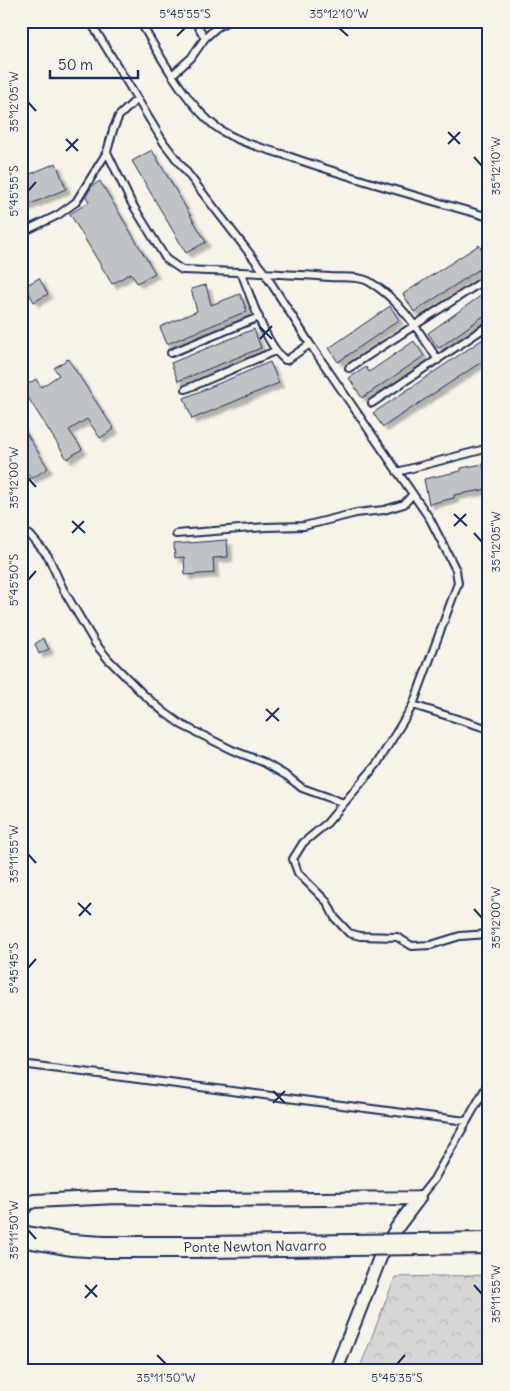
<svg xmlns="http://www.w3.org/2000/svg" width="510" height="1391" font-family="Delius,sans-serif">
<defs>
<pattern id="forest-crowns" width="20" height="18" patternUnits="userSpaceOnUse" patternTransform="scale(1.25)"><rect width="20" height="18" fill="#d7d6d4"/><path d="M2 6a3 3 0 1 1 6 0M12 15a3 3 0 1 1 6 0" fill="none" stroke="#b8b8b8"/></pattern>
<filter id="shadow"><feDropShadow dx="4.5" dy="4.5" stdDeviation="1" flood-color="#0004"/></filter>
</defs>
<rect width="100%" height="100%" fill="#f7f3e8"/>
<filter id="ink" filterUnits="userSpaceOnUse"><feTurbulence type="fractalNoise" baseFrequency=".02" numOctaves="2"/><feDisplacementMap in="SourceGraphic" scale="10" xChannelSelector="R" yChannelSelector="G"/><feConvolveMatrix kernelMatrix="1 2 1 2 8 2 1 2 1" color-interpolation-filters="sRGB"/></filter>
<g filter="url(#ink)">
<path fill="url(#forest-crowns)" stroke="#798299" d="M489 1275V1370H359L395 1277Z"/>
<path fill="#d7d6d4" stroke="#798299" d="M21 94H25V129H21Z"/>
<path fill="#c0c3c5" stroke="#1b2f5e" filter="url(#shadow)" d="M152 150 206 242 186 253 132 161Z
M56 163 66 189 21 208V178Z
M100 181 155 273 137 283 131 273 112 284 70 214 89 202 86 196 92 186Z
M479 245 489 260V263L414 312 403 294Z
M39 278 48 294 34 302 25 286Z
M206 285 211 305 240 294 247 311 167 344 160 327 197 311 191 289Z
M489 290V312L439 348 437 347 428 333Z
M390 306 399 320 338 362 329 348Z
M254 329 261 348 178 381 171 363Z
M489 335V357L383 427 373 413Z
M414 341 424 356 362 398 349 378 366 367 369 372Z
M68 359 114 429 100 438 87 419 69 430 82 449 67 459 22 388 36 379 41 387 59 375 54 368Z
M270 362 279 383 192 419 184 398Z
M21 425 48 468 31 479 21 464Z
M483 464 488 489 454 495V498L429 504 424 479 461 471V468Z
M227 540 228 557 213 558 214 573 185 575 184 557 175 558 174 544Z
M43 638 49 649 39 654 35 644Z"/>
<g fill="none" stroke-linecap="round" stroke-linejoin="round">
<defs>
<path id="lane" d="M90 21 164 143 264 272 310 344 430 519 456 570 458 583 413 705 489 729
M140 21C158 53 182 96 209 121 229 140 259 147 285 155 352 179 420 197 489 217
M195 21 205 38
M172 75 191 58 205 38 216 28 228 21
M107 152 131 202 166 259 182 270C232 272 281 273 330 277 341 278 358 276 368 281 399 298 419 331 438 360
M21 230 29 229 58 215 76 202 107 152 113 130 119 116 137 99
M241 272C251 297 265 344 285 360H287L310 344
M171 353 259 317
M349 368 489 277
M186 389 275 351
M372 403 489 325
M397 472 489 448
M21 530 30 535 48 556 63 589 95 643 108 659 143 694 164 712 182 725 232 750 263 762 287 776 302 788 344 803
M176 534 266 527 304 526 356 513 384 510 404 504 413 494
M413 705 377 764 327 823 303 843 293 859 298 873 327 902 335 918 349 933 360 936 397 937 412 946 431 945 460 936 489 934
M21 1064 466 1121
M419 1198 434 1179 489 1082"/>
<path id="street" d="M21 1212 27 1204 34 1201 117 1197 210 1200 419 1198
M336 1370 381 1255 398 1226 419 1198"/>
</defs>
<use href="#lane" stroke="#1b2f5e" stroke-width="10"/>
<use href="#street" stroke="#1b2f5e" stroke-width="16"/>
<use href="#lane" stroke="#f7f3e8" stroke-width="6"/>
<use href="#street" stroke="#f7f3e8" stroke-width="12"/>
<defs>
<g id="primary-bridge">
<path id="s1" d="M21 1236 71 1245 104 1247H206L489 1243"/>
</g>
</defs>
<use href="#primary-bridge" stroke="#1b2f5e" stroke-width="24" stroke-linecap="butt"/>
<use href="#primary-bridge" stroke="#f7f3e8" stroke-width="20"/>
</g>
</g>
<path fill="none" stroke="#1b2f5e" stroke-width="2" d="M339 28 348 36M177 36 185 28M28 102 36 111M448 132 460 144M66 139 78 151M448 144 460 132M66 151 78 139M474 157 482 166M28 191 36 182M260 327 272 339M260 339 272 326M28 478 36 487M454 514 467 526M72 521 85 533M454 526 466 514M72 533 84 521M474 533 482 542M28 580 36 571M266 709 279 721M266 721 279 708M28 854 36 863M78 903 91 915M474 909 482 918M79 916 91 903M28 968 36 959M273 1091 285 1103M273 1103 285 1091M28 1230 36 1239M85 1285 97 1297M474 1285 482 1294M85 1298 97 1285M157 1355 166 1364M397 1364 405 1355"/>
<g text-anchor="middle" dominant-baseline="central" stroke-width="4.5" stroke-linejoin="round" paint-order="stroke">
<g font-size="14" fill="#1b2f5e" stroke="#f7f3e8">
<text stroke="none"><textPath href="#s1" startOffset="235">Ponte Newton Navarro</textPath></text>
</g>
</g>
<rect width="510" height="1391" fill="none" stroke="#f7f3e8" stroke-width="55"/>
<path d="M50 70v8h88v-8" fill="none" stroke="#1b2f5e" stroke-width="2.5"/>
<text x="58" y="70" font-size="15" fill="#1b2f5e" stroke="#f7f3e8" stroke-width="4" paint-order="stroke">50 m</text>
<rect x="28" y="28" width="454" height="1336" fill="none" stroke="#1b2f5e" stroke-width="2"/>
<g font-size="12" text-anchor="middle" fill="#1b2f5e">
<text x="185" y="18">5°45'55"S</text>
<text x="339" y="18">35°12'10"W</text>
<text transform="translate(14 102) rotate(-90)" y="4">35°12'05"W</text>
<text transform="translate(496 166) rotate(-90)" y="4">35°12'10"W</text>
<text transform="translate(14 191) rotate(-90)" y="4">5°45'55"S</text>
<text transform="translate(14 478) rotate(-90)" y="4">35°12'00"W</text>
<text transform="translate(496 542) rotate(-90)" y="4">35°12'05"W</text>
<text transform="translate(14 580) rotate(-90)" y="4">5°45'50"S</text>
<text transform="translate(14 854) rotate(-90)" y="4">35°11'55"W</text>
<text transform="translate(496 918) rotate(-90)" y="4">35°12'00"W</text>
<text transform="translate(14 968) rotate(-90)" y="4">5°45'45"S</text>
<text transform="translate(14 1230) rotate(-90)" y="4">35°11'50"W</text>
<text transform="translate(496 1294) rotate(-90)" y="4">35°11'55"W</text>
<text x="166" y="1382">35°11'50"W</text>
<text x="397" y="1382">5°45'35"S</text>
</g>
</svg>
